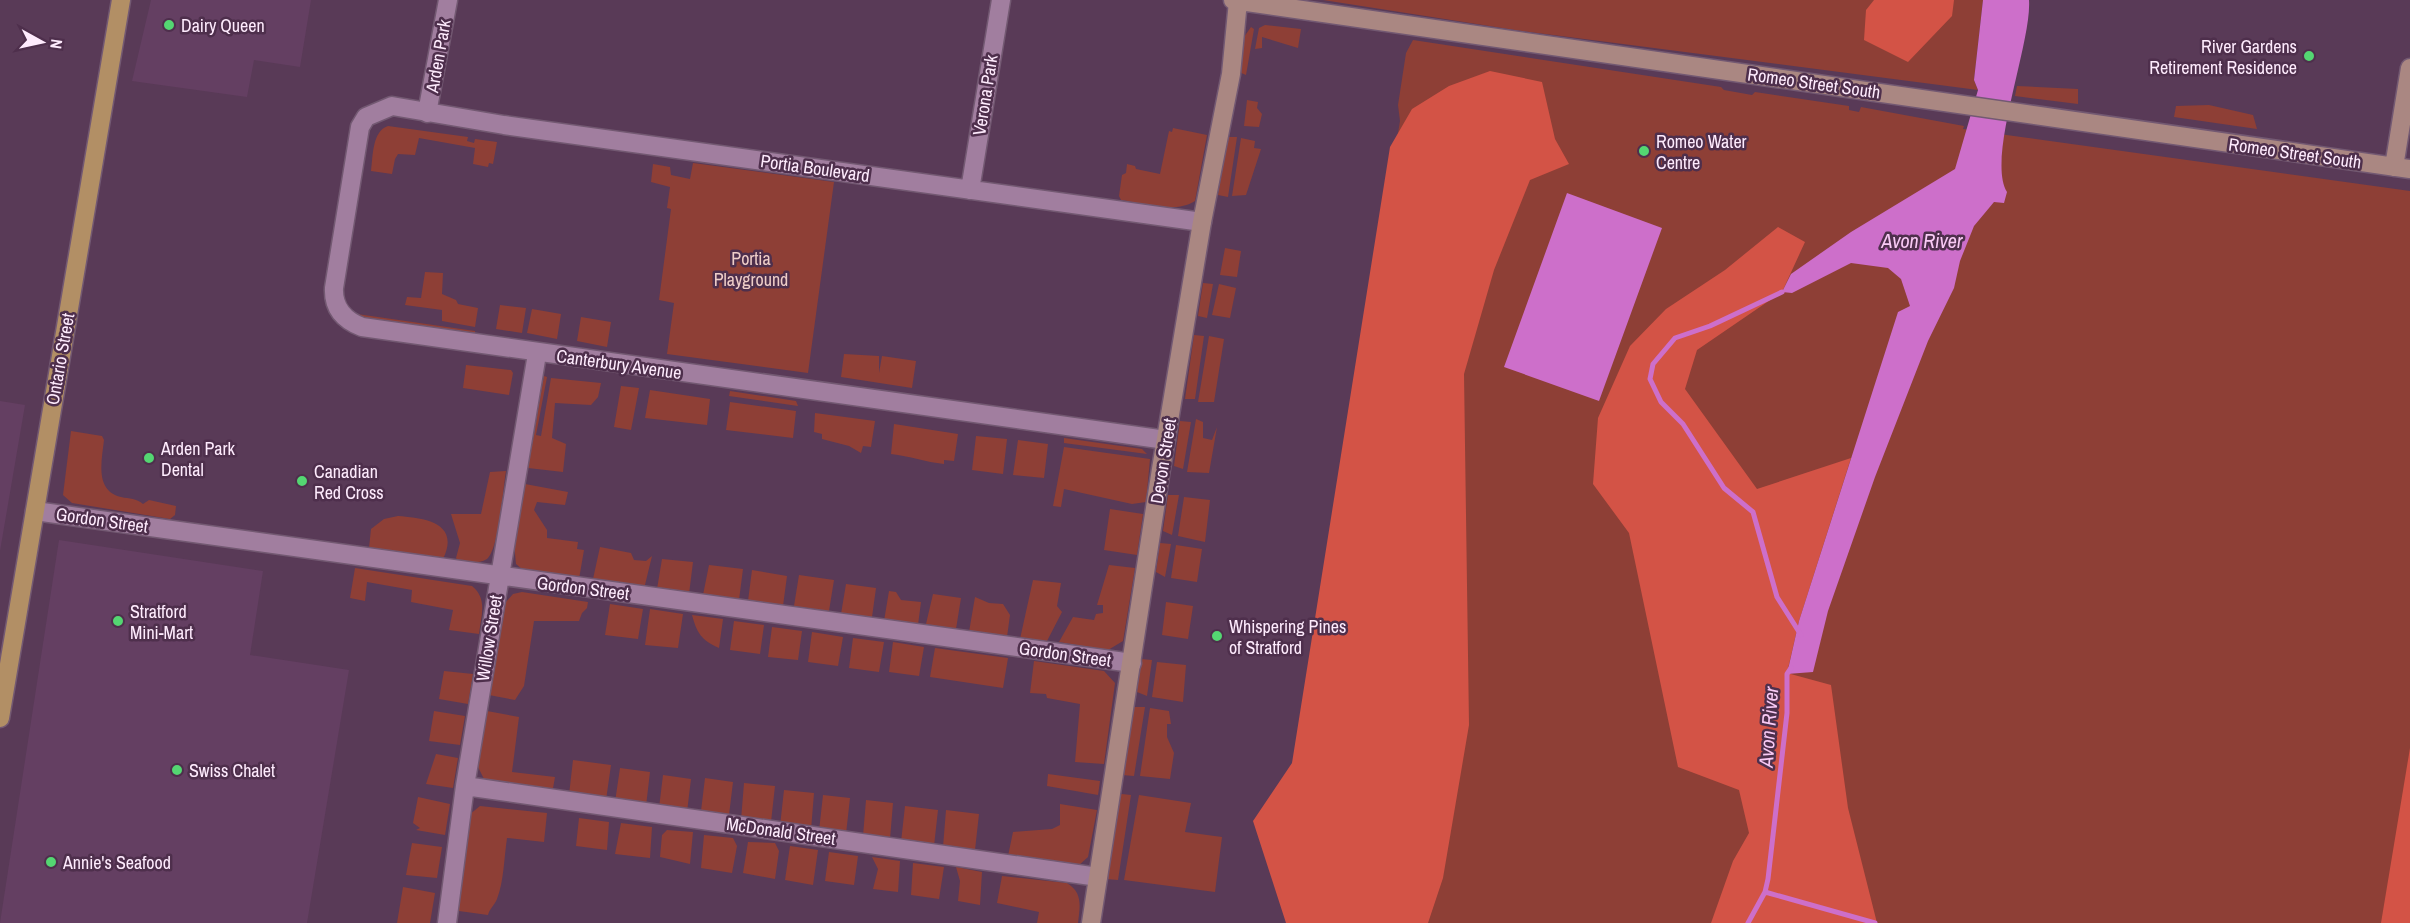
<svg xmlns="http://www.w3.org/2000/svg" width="2410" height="923" font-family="'Archivo Narrow',sans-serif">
<rect width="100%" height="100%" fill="#593a57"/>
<path fill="#643f62" d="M151 0H311L300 67 254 60 247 97 132 81Z
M0 401 25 405 0 551Z
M59 540 263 571 250 655 349 670 307 923H0Z"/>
<path fill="#8e3f36" d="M1323 0H1983L1974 80 1978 90 1515 30Z
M1265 25 1301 29 1298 48 1262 37V48L1255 49 1259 28Z
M1251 27 1254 29 1246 75 1239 72 1244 37Z
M1413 40 1721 87 1724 90 1752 95 1755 92 1849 106V110L1859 112 1861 107 1964 126 1963 129 2410 191V923H1354L1303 709 1400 121 1398 105 1406 53Z
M2017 86 2078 89V104L2015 96Z
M1247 100 1258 102 1257 108 1262 114 1259 127 1244 126Z
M2209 105 2253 115 2257 129 2174 117 2176 106Z
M388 126 468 137 467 141 474 143 475 139 497 142 493 164 489 163 488 167 473 164 475 148 419 138 415 155 398 154 395 159 392 174 371 171C373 157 372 131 388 126Z
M1173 128 1207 135 1195 201C1175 214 1143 203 1121 200L1119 196 1122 175 1126 173 1127 164 1135 166 1136 169 1160 174 1169 131 1172 132Z
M1228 137H1237L1228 197 1218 195Z
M1241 138 1255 141 1254 148 1261 149 1246 195 1232 196Z
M693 163 834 182 808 373 667 354 674 303 659 300 671 209 667 208 670 187 651 182 653 164 670 167 671 175 690 179Z
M1225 248 1241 251 1237 277 1220 275Z
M425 272 443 273 442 294 456 300 458 304 478 308 475 327 442 321V310L405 305 407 297 421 298Z
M1203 283 1213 284 1207 318 1198 316Z
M1219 284 1236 288 1230 318 1212 315Z
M500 305 526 308 522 333 496 329Z
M532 309 561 314 557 339 527 333Z
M357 314 475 331V336L356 317Z
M581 317 611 322 607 347 577 341Z
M1194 335 1204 336 1195 399H1185Z
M1209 336 1224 339 1214 402H1198Z
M844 354 879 356V373L882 356 916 361 912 388 841 377Z
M466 365 511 370 513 373 509 395 463 388Z
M544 376 547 377 536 435 541 436 551 378 601 383 598 397 591 405 555 403 552 438 566 444 563 472 528 468Z
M621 386 639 388 631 430 614 427Z
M650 390 710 399 707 425 645 418Z
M730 391 796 401 798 406 729 396Z
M730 402 796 411 793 438 726 430Z
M815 413 875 421 871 447 863 446 861 453 849 446 822 439V434L814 432Z
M1196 419 1203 422V438L1212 440 1217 427 1209 473 1187 472Z
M1180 421 1191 422 1183 469 1174 466Z
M894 424 958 434 954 461 944 460V464C925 462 910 456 891 454Z
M71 431 102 436 104 440C102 459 94 491 121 497 130 499 136 498 143 504L149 500 176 506 175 515 170 519 72 503 63 495Z
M976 436 1007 439 1003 474 972 470Z
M1064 438 1142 449 1147 454 1064 443Z
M1018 440 1048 444 1044 478 1013 475Z
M1064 447 1150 459 1146 502 1132 504 1064 489 1061 507 1053 506Z
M506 471C503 488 499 549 487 559 479 564 468 562 459 562L456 558 460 543 451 514H481L490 472Z
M525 484 568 492 565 505 537 502 534 510 547 530V538L578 542 577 549 584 550 579 579 523 570 516 564 514 543Z
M1168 495H1179L1172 535 1163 531Z
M1184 497 1210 500 1205 542 1178 536Z
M1110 509 1143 514 1137 555 1104 550Z
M398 516C423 518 461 522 443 559L369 548 371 529 384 519Z
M1160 543 1171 544 1165 577 1156 572Z
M1176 545 1202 549 1197 582 1171 578Z
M600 547 631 553 634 560 646 561 652 556 644 589 593 579Z
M662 559 693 562 689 594 657 589Z
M709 565 743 569 739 600 703 595Z
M1109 565 1135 568 1123 641 1108 650 1059 642 1073 617 1094 620 1096 614 1103 613V605H1097Z
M355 568 472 586C488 599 481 616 479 634L449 630 453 610 411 602 412 590 367 582 365 601 350 598Z
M752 570 787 576 783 606 748 601Z
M799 575 834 580 829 611 794 606Z
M1033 580 1061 583 1057 606 1062 612 1047 641 1020 639Z
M846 584 876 588 872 617 841 614Z
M889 591 896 592 901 600 921 602 918 625 884 621Z
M522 592 588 602 587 608 582 613 579 621H534L524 686 515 700 489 695 505 603 513 594Z
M933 594 961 598 956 629 926 624Z
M975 597 989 603 1003 604 1010 615 1007 637 969 632Z
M1166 602 1193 606 1188 639 1162 635Z
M610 604 643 609 638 639 605 635Z
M650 609 683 614 678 648 645 645Z
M692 615 723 619 719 648C701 640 697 633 692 615Z
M734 621 764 625 760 654 730 650Z
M772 627 802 631 798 660 768 657Z
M812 632 843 637 838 666 808 662Z
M853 638 884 642 879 672 849 668Z
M893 642 924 647 919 676 889 672Z
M935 648 1008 658 1003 688 930 677Z
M1141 659 1152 660 1147 696 1137 692Z
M1034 661 1104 671 1115 683 1104 764 1075 762 1080 704 1047 698 1046 694 1030 693Z
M1157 662 1186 665 1183 702 1152 697Z
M444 671 473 674 468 704 439 699Z
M1133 707H1145L1134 776 1122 775Z
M1150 708 1169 711 1171 724H1167V737L1174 753 1170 779 1140 776Z
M434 711 465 716 460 745 429 741Z
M487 711 519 717 512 772 555 777 552 794 486 783 478 767Z
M436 754 458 758 453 788 426 784Z
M573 760 611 765 606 800 569 795Z
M620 768 650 772 646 806 615 802Z
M1048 774 1100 781 1098 795 1047 786Z
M663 775 691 779 687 812 659 808Z
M705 778 733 782 729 815 701 811Z
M744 783 775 786 771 822 741 820Z
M784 790 814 793 811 830 780 826Z
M1122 794 1131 795 1118 880 1106 879 1119 795Z
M823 795 850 798 846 834 819 831Z
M1139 795 1191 803 1185 832 1222 837 1215 892 1124 880Z
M418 797 450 804 445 835 416 830 420 828 413 823Z
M866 800 893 803 890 839 863 836Z
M1060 804 1097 810 1088 857 1078 866 1008 856 1013 832 1052 829 1060 825Z
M480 806 547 813 544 842 507 838C504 858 504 881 497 899 494 906 490 908 488 915L459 911 457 908 469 815Z
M905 806 938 810 934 846 901 842Z
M946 810 979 814 975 850 943 847Z
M579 818 609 822 607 850 576 846Z
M621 823 652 827 650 858 615 854Z
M667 830 693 832 690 864 660 857 662 835Z
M704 835 733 838 737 846 732 873 701 868Z
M748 842 775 843 779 851 775 879 743 873Z
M412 843 442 847 437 878 406 875Z
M790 846 818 850 813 885 785 880Z
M829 852 858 856 854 885 825 881Z
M872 857 900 861 898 892 873 889 878 869Z
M913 863 944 867 939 899 911 895Z
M956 867 982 872 980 905 958 901 960 881Z
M1002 876 1067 883C1083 893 1080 906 1078 923H1037L1039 912 997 903Z
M403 887 435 893 430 923H397Z"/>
<path fill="#d35346" d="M1874 0H1954L1952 16 1908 62 1864 40 1866 10Z
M1490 71 1542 82 1555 139 1569 164 1530 180 1494 270 1464 374 1469 725 1443 878 1428 923H1286L1253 821 1292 763 1390 147 1412 109 1449 86Z
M1778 227 1805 242 1782 292 1697 350 1685 389 1757 489 1851 458 1799 621 1787 673 1831 685 1848 808 1877 923H1711L1733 861 1749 833 1739 790 1678 767 1629 533 1593 484 1598 418 1630 346 1666 309 1725 270Z
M2410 748V923H2381Z"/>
<path fill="#cd6fca" d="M1983 0H2029C2032 43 1986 158 2007 192L2004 203 1994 202 1974 226 1960 261 1954 288 1928 341 1875 477 1828 611 1813 672 1787 674 1799 621 1898 312 1910 306 1901 279 1888 268 1851 263 1792 293 1782 292 1791 274 1851 232 1955 169 1978 90 1974 80Z
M1567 193 1662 228 1599 401 1504 367Z"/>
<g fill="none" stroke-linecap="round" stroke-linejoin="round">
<path stroke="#cd6fca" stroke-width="5" d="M1782 292 1710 326 1675 338 1653 364 1650 379 1661 402 1683 424 1724 488 1753 512 1777 597 1801 635
M1765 892 1875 923
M1748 923 1765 892 1768 879 1787 713V674L1791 668"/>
<defs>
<path id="street" d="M427 113 448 0
M970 190 1001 0
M1166 440 362 327C344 320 333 308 334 288L360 127 366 117 392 106 504 125 1202 222
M35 511 1132 663
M465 786 1098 877
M447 923 465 786 537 354"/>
<path id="secondary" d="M1233 0 2410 169
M2394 167 2410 68
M1091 923 1161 469 1202 222 1231 74 1238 1"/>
<path id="primary" d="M0 718 121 0"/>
</defs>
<use href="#street" stroke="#735972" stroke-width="21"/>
<use href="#secondary" stroke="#735972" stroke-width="21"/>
<use href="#primary" stroke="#735972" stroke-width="21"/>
<use href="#street" stroke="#a17e9f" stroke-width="18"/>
<use href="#secondary" stroke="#aa8782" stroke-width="18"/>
<use href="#primary" stroke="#b28f65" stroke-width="18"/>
</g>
<g fill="#54d672" stroke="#4e2f4c" stroke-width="2">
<circle cx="169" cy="25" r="6"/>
<circle cx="2309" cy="56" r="6"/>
<circle cx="1644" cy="151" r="6"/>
<circle cx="149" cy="458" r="6"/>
<circle cx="302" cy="481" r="6"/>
<circle cx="118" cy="621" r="6"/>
<circle cx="1217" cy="636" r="6"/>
<circle cx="177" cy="770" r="6"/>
<circle cx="51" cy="862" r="6"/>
</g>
<g text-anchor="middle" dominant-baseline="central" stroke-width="5" stroke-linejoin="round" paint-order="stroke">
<g font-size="18" fill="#feebfd" stroke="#4e2f4c" text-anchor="start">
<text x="181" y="25">Dairy Queen</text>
<text x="2297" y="46" text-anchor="end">River Gardens<tspan x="2297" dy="21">Retirement Residence</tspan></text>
<text x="1656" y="141">Romeo Water<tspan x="1656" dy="21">Centre</tspan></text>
<text x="161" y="448">Arden Park<tspan x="161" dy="21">Dental</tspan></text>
<text x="314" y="471">Canadian<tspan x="314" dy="21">Red Cross</tspan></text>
<text x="130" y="611">Stratford<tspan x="130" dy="21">Mini-Mart</tspan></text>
<text x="1229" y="626">Whispering Pines<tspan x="1229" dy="21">of Stratford</tspan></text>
<text x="189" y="770">Swiss Chalet</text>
<text x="63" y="862">Annie's Seafood</text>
</g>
<g font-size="18" fill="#feebfd" stroke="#4e2f4c">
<text transform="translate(438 56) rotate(-80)">Arden Park</text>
<text transform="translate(1814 83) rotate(8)">Romeo Street South</text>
<text transform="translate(985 95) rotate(-81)">Verona Park</text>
<text transform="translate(2295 153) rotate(8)">Romeo Street South</text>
<text transform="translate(815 168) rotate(8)">Portia Boulevard</text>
<text transform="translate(60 359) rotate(-80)">Ontario Street</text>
<text transform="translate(619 364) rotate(8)">Canterbury Avenue</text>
<text transform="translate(1163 461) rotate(-81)">Devon Street</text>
<text transform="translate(102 520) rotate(8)">Gordon Street</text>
<text transform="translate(583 588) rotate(7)">Gordon Street</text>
<text transform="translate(489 638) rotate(-81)">Willow Street</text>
<text transform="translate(1065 654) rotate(8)">Gordon Street</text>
<text transform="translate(781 831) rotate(8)">McDonald Street</text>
</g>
<g font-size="18" fill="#efcec8" stroke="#4e2f4c">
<text x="751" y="258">Portia<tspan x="751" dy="21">Playground</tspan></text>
</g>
<g font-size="20" font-style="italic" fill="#f9caf5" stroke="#4e2f4c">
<text x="1922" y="240">Avon River</text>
<text transform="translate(1768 727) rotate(-86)">Avon River</text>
</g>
</g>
<g transform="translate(42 42) rotate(98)" stroke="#4e2f4c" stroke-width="4.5" paint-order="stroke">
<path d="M0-4.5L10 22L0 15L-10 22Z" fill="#feebfd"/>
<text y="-9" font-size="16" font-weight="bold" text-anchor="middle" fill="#feebfd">N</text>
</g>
</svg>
